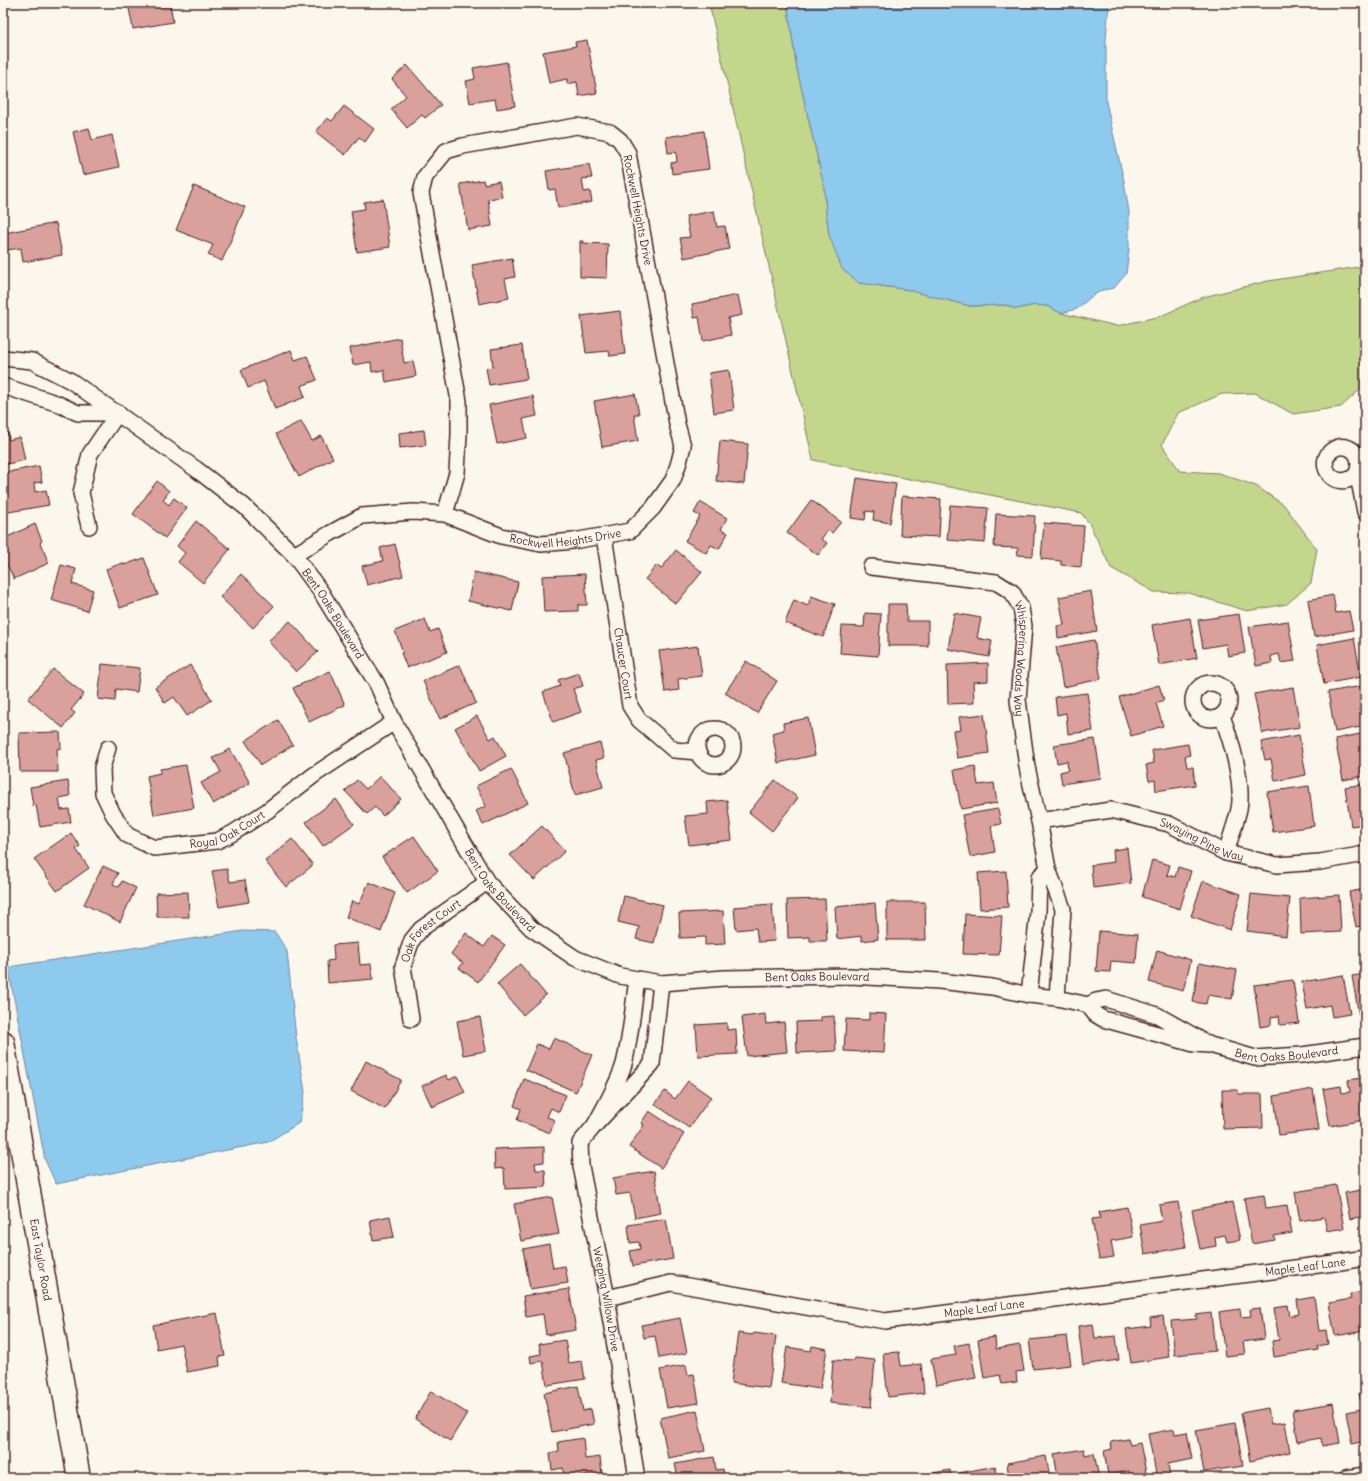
<svg xmlns="http://www.w3.org/2000/svg" width="1368" height="1481" font-family="Delius,sans-serif">
<rect width="100%" height="100%" fill="#fbf7ec"/>
<filter id="ink" filterUnits="userSpaceOnUse"><feTurbulence type="fractalNoise" baseFrequency=".025" numOctaves="2"/><feDisplacementMap in="SourceGraphic" scale="8" xChannelSelector="R" yChannelSelector="G"/><feConvolveMatrix kernelMatrix="1 2 1 2 8 2 1 2 1" color-interpolation-filters="sRGB"/></filter>
<g filter="url(#ink)">
<path fill="#c2d68c" stroke="#867a5c" d="M709 3H787L797 69 824 186 826 212 829 235 859 283 904 289 970 306 1006 305 1016 309 1035 305 1047 306 1061 313 1117 326 1161 316 1203 297 1268 281 1365 266V385L1341 407 1293 414 1255 393 1222 394 1178 413 1162 445 1180 471 1219 473 1256 486 1284 505 1317 549 1311 583 1287 604 1247 611 1188 593 1154 592 1111 568 1089 523 1081 513 813 460Z"/>
<path fill="#8ecaee" stroke="#7386a0" d="M787 3H1109L1106 40V102L1124 181 1129 212V249L1126 274 1114 288 1103 290 1092 296 1077 309 1061 313 1047 306 1035 305 1016 309 1006 305 970 306 904 289 859 283 842 269 829 235 826 212 824 186 797 69Z
M243 931 275 932 287 951 296 1038 305 1092 299 1123 268 1142 56 1184 45 1160 8 967Z"/>
<path fill="#daa09b" stroke="#4a1f2b" d="M128 3H170L173 22 133 29Z
M587 40 597 93 579 96 577 82 567 84V79L549 83 543 52 576 46 575 42Z
M507 62 515 106 497 109 495 99 470 103 466 81 475 79 473 68Z
M407 65 441 105 425 118 422 115 407 128 391 109 406 96 392 79Z
M344 106 374 129 365 142 359 137 345 155 316 132 327 118 332 121Z
M89 128 92 140 112 135 119 167 83 175 73 132Z
M704 131 709 169 672 174 671 163 677 162 676 152 668 153 666 137Z
M589 164 592 178 582 179 584 192 590 191 592 202 558 208 555 189 549 190 546 171Z
M483 180 484 184 499 181 502 197 488 199 492 226 468 230 460 184Z
M194 186 245 207 222 261 208 255 213 245 176 230Z
M383 199 390 247 357 252 351 211 365 209 364 202Z
M714 211 717 227 725 226 729 249 684 258 680 238 690 237 686 216Z
M56 223 62 255 23 262 21 248 7 250 4 233Z
M580 241H583L582 243 608 244 607 278 580 277Z
M512 258 515 277 505 279 509 298 479 304 472 265Z
M738 295 742 315 728 318 731 335 703 341 699 317 694 318 692 304Z
M620 311 625 354 610 356 609 351 586 353 581 316Z
M400 338 404 363 413 361 416 376 386 382 384 370 372 372 371 362 353 365 350 348Z
M522 345 527 379 489 385 486 368 493 367 491 349Z
M291 350 295 360 307 356 317 380 301 386 305 397 275 409 264 381 248 388 241 370Z
M729 370 734 410 714 413 709 373Z
M635 394 639 414H634L638 441 602 447 594 401Z
M533 396 537 416 523 419 527 438 497 444 489 405Z
M301 421 312 441 321 436 333 458 299 477 276 434Z
M424 430 426 445 400 448 399 433Z
M8 433 9 440 20 437 25 460 3 465V434Z
M720 441 748 444 744 484 716 481Z
M39 466 42 482 34 483 35 492 46 490 49 505 3 513V473Z
M857 478 896 484 890 523 873 520 874 512 866 511 865 520 851 518Z
M157 481 169 491 163 500 169 505 174 498 187 508 165 538 133 514Z
M902 496 941 499 939 537 900 535Z
M811 500 841 522 832 533 828 530 821 539 827 543 818 555 787 533Z
M700 502 727 518 721 529 728 533 719 549 711 545 706 553 685 541 700 516 694 513Z
M950 505 988 508 985 543 947 540Z
M996 514 1035 516 1033 556 1017 555 1018 548 994 547Z
M196 521 230 549 203 583 178 562 185 553 177 546Z
M1044 523 1084 526 1081 567 1061 565V561L1041 559Z
M35 524 42 541 40 543 49 563 14 579 3 556V539Z
M395 544 403 576 367 585 362 566 383 561 380 548Z
M676 550 702 572 676 604 645 579 657 565 661 569Z
M144 558 158 595 120 608 106 569 123 563 124 565Z
M61 565 76 569 72 584 93 590 87 611 51 600Z
M474 572 518 582 512 611 468 601Z
M241 574 274 606 253 628 220 597Z
M585 574 587 605H578V611L544 612 542 576Z
M1091 591 1097 631 1058 638 1057 626 1064 625 1059 597Z
M1333 595 1336 613 1349 611 1353 630 1314 637 1308 600Z
M811 596 835 604 823 637 785 623 794 600 808 606Z
M888 604H906L907 621H928V646H888Z
M865 613 881 614 878 656 840 653 842 626 864 627Z
M954 613 981 618 977 638 992 641 989 657 948 649Z
M1239 614 1245 653 1228 656 1226 644 1203 648 1198 620Z
M1190 618 1197 658 1159 665 1152 625Z
M425 619 430 632 438 629 447 652 407 668 401 653 403 652 395 631Z
M290 621 318 652 296 672 268 641Z
M1288 621 1295 661 1281 663 1279 654 1271 656 1272 663 1256 666 1249 627Z
M1354 638 1361 677 1324 684 1317 645Z
M1094 640 1101 679 1063 687 1056 647Z
M698 646 702 676 678 679 679 690 665 692 659 651Z
M746 661 777 681 757 713 725 693Z
M988 663V681L973 682 974 703 948 704 947 665Z
M102 664 140 668 137 692 116 689 115 701 98 699Z
M190 665 212 700 187 716 174 697 165 703 155 687Z
M460 665 476 703 440 719 423 681Z
M53 669 84 694 71 710 75 713 63 728 28 699Z
M330 671 345 705 309 722 293 688Z
M579 673 583 686 573 689 581 712 553 722 543 692 560 686 558 680Z
M1159 685 1164 700 1156 703 1163 726 1131 736 1119 697Z
M1362 686 1365 702V726L1335 732 1328 692Z
M1293 687 1300 727 1262 733 1254 694Z
M1087 693 1093 731 1068 734 1066 713 1057 715 1055 697Z
M984 714 989 753 957 758 953 731 961 730 959 717Z
M477 716 490 739 495 736 506 756 479 771 455 728Z
M808 718 815 755 778 763 772 733 784 730 783 723Z
M278 720 293 745 261 765 245 741Z
M60 732 61 748 57 749 58 772H20L19 733Z
M1365 733V749L1363 750 1365 760V776L1343 780 1335 739Z
M1299 735 1306 775 1275 781 1271 759 1265 760 1261 742Z
M1095 739 1101 778 1062 784 1060 772 1068 770 1067 761 1057 763 1054 745Z
M600 743 604 758 596 760 603 787 575 795 564 753Z
M1188 744 1190 755 1185 756 1187 767H1193L1195 785 1156 791 1155 780 1149 781 1146 765 1154 763 1152 750Z
M230 749 250 783 213 804 201 783 221 772 213 758Z
M186 765 194 808 154 815 147 776 160 773V769Z
M975 766 978 785 994 783 997 803 961 809 954 770Z
M511 769 528 803 483 825 476 811 486 806 476 786Z
M380 776 401 799 383 816 375 807 367 814 345 791 357 780 366 789Z
M775 780 798 798 772 831 749 812Z
M68 781 70 796 59 798 61 810 69 809 71 822 40 827 36 805 33 806 30 787Z
M1365 784V824L1351 826 1345 787Z
M1309 786 1314 826 1273 832 1267 792Z
M336 799 354 824 323 846 306 822Z
M727 800 732 840 689 845 685 816 708 814 707 802Z
M998 809 1001 824 991 826 995 852 970 857 962 815Z
M542 826 565 851 534 880 510 855Z
M71 833 80 846 76 849 89 868 57 891 34 859Z
M414 836 438 871 407 893 382 857Z
M292 839 313 865 286 887 265 861Z
M1127 848 1131 883 1093 888 1091 865 1114 862 1113 850Z
M1152 860 1170 865 1167 875 1175 877 1178 867 1191 871 1180 909 1142 897Z
M103 866 118 873 113 884 119 887 122 881 136 888 120 922 84 904Z
M227 869 230 882 245 880 249 902 219 907 212 871Z
M1006 871 1008 907 980 909 978 873Z
M1203 881 1241 894 1230 930 1191 916Z
M369 882 395 893 381 932 346 917 352 901 359 904Z
M1365 889V925L1356 927 1349 892Z
M188 892 189 917H157L156 893Z
M1251 894 1290 898 1286 936 1247 931Z
M1339 895 1341 932 1301 934 1300 898Z
M624 896 663 905 654 943 636 939 639 927 618 922Z
M825 899 827 941H810V937L788 938 787 900Z
M887 902H925L926 940H887Z
M875 903 878 939 862 941V936L837 939 835 907Z
M772 904 775 941 758 942 756 928 736 930 734 907Z
M723 911 725 944 705 945V937L680 938 679 913Z
M965 914 1002 916 999 955 963 954Z
M1099 931 1138 934 1136 963 1111 961 1110 972 1096 971Z
M466 933 484 947 492 936 505 945 478 982 459 968 463 963 451 954Z
M358 943 360 965 371 964 373 979 328 983 327 961 334 960 333 945Z
M1157 950 1191 960 1183 991 1149 982Z
M1199 963 1237 970 1232 999 1208 995 1206 1004 1193 1002Z
M520 964 546 995 523 1015 497 984Z
M1365 974V1015L1359 1016 1352 976Z
M1343 975 1350 1014 1332 1017 1330 1005 1307 1009 1302 982Z
M1293 980 1299 1023 1280 1025 1279 1016 1271 1017V1025L1260 1027 1254 985Z
M869 1013 886 1014 884 1053 844 1051 846 1019 869 1020Z
M765 1014 766 1024 784 1022 787 1052 747 1056 742 1017Z
M834 1016 836 1051 797 1053 796 1022 821 1021V1017Z
M480 1017 486 1051 463 1055 457 1021Z
M727 1023V1030L736 1029 737 1054 698 1056 696 1025Z
M554 1038 592 1055 576 1092 526 1070 537 1044 549 1049Z
M366 1061 401 1080 385 1109 351 1091Z
M446 1075 449 1080 457 1076 465 1092 432 1107 422 1086Z
M1362 1078 1365 1094V1120L1330 1126 1323 1089 1341 1086 1342 1093 1350 1092 1348 1080Z
M524 1079 566 1095 559 1112 551 1108 547 1117 555 1120 550 1133 517 1120 521 1109 514 1106Z
M688 1081 711 1097 689 1128 655 1104 665 1091 675 1099Z
M1313 1089 1319 1130 1279 1135 1274 1096Z
M1222 1090H1238V1094H1262L1263 1128 1223 1129Z
M649 1111 684 1134 661 1168 629 1147 644 1125 641 1123Z
M544 1147V1162L535 1163 536 1170H545L546 1187 505 1189 504 1168 495 1169 494 1149Z
M654 1171 661 1213 635 1218 630 1193 616 1195 613 1178Z
M1365 1173V1216L1350 1219 1345 1193 1365 1189 1362 1174Z
M1336 1185 1344 1228 1327 1231 1324 1217 1300 1221 1295 1192Z
M1264 1195 1266 1208 1287 1205 1292 1233 1274 1236 1275 1240 1252 1244 1244 1198Z
M552 1197 559 1234 521 1241 514 1204Z
M1178 1202 1186 1247 1145 1254 1140 1225 1162 1221 1159 1205Z
M1232 1202 1240 1240 1227 1242 1225 1235 1215 1237 1216 1246 1200 1249 1192 1210Z
M1127 1207 1133 1237 1111 1241 1114 1257 1099 1259 1092 1219 1100 1218 1099 1212Z
M390 1216 394 1237 373 1240 370 1220Z
M666 1219 673 1259 633 1266 630 1251 640 1249 639 1242 630 1243 628 1225Z
M549 1244 553 1268 565 1266 568 1283 530 1289 523 1249Z
M569 1289 576 1330 546 1335 543 1314 526 1317 523 1296Z
M1365 1292V1331L1335 1336 1329 1303 1351 1299 1350 1294Z
M1314 1297 1319 1331 1326 1330 1328 1344 1318 1346V1350L1274 1357 1272 1341 1279 1340 1274 1308 1288 1306 1290 1316 1299 1314 1297 1300Z
M1260 1308 1264 1339 1243 1342 1245 1354 1225 1356 1219 1312 1240 1309 1241 1317 1251 1316 1250 1309Z
M217 1313 225 1356 219 1357 220 1366 187 1372 181 1344 157 1349 153 1325Z
M1211 1313 1215 1351 1175 1355 1171 1321 1197 1319 1196 1315Z
M1163 1316 1169 1357 1131 1363 1126 1329 1151 1326 1150 1318Z
M680 1318 687 1353 659 1358 655 1336 644 1338 641 1325Z
M1093 1324 1095 1338 1116 1336 1119 1360 1083 1365 1078 1326Z
M738 1333 753 1335 754 1333 776 1336 769 1388 731 1383Z
M1067 1336 1071 1365 1033 1369 1029 1340Z
M995 1337 996 1349 1020 1345 1024 1371 1016 1372 1017 1382 1002 1384 1000 1375 984 1378 978 1340Z
M565 1340 569 1363 582 1361 585 1379 547 1385 543 1361 531 1363 530 1356 541 1354 539 1344Z
M969 1343 976 1378 936 1385 931 1359 956 1355 954 1346Z
M812 1346 827 1349 820 1389 781 1383 787 1347 811 1351Z
M899 1352 901 1366 921 1364 924 1393 888 1397 883 1353Z
M855 1358 875 1360 871 1407 830 1403 833 1360 854 1361Z
M686 1365 688 1375 694 1374 699 1403 667 1408 660 1370Z
M578 1386 583 1411 591 1409 594 1424 552 1432 544 1393Z
M431 1391 467 1413 450 1441 415 1419Z
M1365 1392V1441L1352 1444 1346 1412 1362 1409 1359 1393Z
M1333 1403 1340 1443 1322 1446 1321 1438 1298 1442 1293 1410Z
M1268 1408 1271 1424 1285 1422 1290 1452 1250 1461 1241 1413Z
M697 1410 705 1451 668 1458 660 1418Z
M1235 1423 1243 1466 1204 1472 1196 1430Z
M1174 1429 1175 1434 1187 1432 1192 1459 1168 1464 1170 1477 1157 1478 1148 1434Z
M583 1438 585 1459 600 1457 602 1474 564 1478 563 1468 552 1470 550 1453 559 1451 558 1442Z
M1128 1439 1130 1445 1140 1443 1147 1478H1130L1129 1471 1108 1475 1104 1451 1112 1449 1111 1442Z
M1084 1449 1085 1455 1094 1453 1099 1478H1058L1054 1454Z
M1046 1456 1050 1478H1009L1007 1463Z
M714 1457 716 1470 723 1469 725 1478H678L675 1464Z
M995 1466 998 1478H960L959 1473Z
M950 1470 951 1478H910V1477Z"/>
<g fill="none" stroke-linecap="round" stroke-linejoin="round">
<defs>
<g id="street">
<path id="s1" d="M3 358 32 361 71 381 196 469 244 506 294 555 321 592 377 684 394 722 487 882 531 928 575 958 620 976 661 983 724 978 850 976 939 981 992 987 1029 995 1057 998 1088 1005"/>
<path d="M3 386 56 403 78 413H118"/>
<path d="M1356 475C1334 494 1313 461 1334 449 1339 446 1344 446 1349 448 1360 453 1361 465 1356 475L1360 486 1365 512"/>
<path d="M89 526 81 493 90 454 118 413"/>
<path id="s2" d="M604 536 630 706 639 720 674 750 698 752"/>
<path id="s3" d="M294 555 331 533 362 516 413 512 445 514 501 536 541 544 573 541 630 531 653 508 673 480 679 462 683 446 677 424 628 153 620 140 610 132 577 126 463 146 446 151 425 177 421 193 459 401V435L457 473 445 514"/>
<path id="s4" d="M871 567 996 582 1012 592 1021 608 1024 626 1018 700 1027 767 1039 821 1048 869"/>
<circle cx="1211" cy="701" r="18"/>
<path d="M1222 716C1231 740 1244 783 1239 809 1236 823 1230 838 1226 853"/>
<circle cx="715" cy="747" r="18"/>
<path id="s5" d="M108 748 102 768 103 793 113 814 127 835 154 848 217 841 233 833 267 811 314 775 394 722"/>
<path id="s6" d="M1039 821 1111 810 1169 824 1226 853 1277 865 1320 862 1365 854"/>
<path d="M637 979C633 1007 631 1036 624 1064 617 1086 605 1106 595 1125L652 1064 661 983"/>
<path d="M1029 995 1038 912 1039 877 1048 869 1063 909 1057 998"/>
<path id="s7" d="M411 1019 403 966 412 940 421 929 487 882"/>
<path id="s8" d="M1210 1045 1194 1044 1103 1019 1095 1014 1088 1005 1096 1001 1106 999 1157 1015 1210 1045 1255 1058 1302 1055 1365 1046"/>
<path id="s9" d="M595 1125 580 1143 581 1166 607 1298 637 1478"/>
<path id="s10" d="M607 1298 671 1283 885 1321 1334 1263 1365 1258"/>
<path d="M1346 1478 1365 1475"/>
</g>
<g id="secondary">
<path id="s11" d="M3 1042 79 1478"/>
</g>
</defs>
<use href="#street" stroke="#4a1f2b" stroke-width="18"/>
<use href="#secondary" stroke="#4a1f2b" stroke-width="25"/>
<use href="#street" stroke="#fbf7ec" stroke-width="15"/>
<use href="#secondary" stroke="#fbf7ec" stroke-width="22"/>
</g>
</g>
<g text-anchor="middle" dominant-baseline="central" stroke-width="4" stroke-linejoin="round" paint-order="stroke">
<g font-size="11" fill="#4a1f2b" stroke="#fbf7ec">
<text transform="translate(638 210) rotate(79)">Rockwell Heights Drive</text>
<text stroke="none"><textPath href="#s3" startOffset="287">Rockwell Heights Drive</textPath></text>
<text stroke="none"><textPath href="#s1" startOffset="427">Bent Oaks Boulevard</textPath></text>
<text stroke="none"><textPath href="#s4" startOffset="214">Whispering Woods Way</textPath></text>
<text stroke="none"><textPath href="#s2" startOffset="129">Chaucer Court</textPath></text>
<text stroke="none"><textPath href="#s5" startOffset="201">Royal Oak Court</textPath></text>
<text stroke="none"><textPath href="#s6" startOffset="169">Swaying Pine Way</textPath></text>
<text stroke="none"><textPath href="#s1" startOffset="751">Bent Oaks Boulevard</textPath></text>
<text stroke="none"><textPath href="#s7" startOffset="100">Oak Forest Court</textPath></text>
<text stroke="none"><textPath href="#s1" startOffset="1100">Bent Oaks Boulevard</textPath></text>
<text stroke="none"><textPath href="#s8" startOffset="343">Bent Oaks Boulevard</textPath></text>
<text stroke="none"><textPath href="#s11" startOffset="221">East Taylor Road</textPath></text>
<text stroke="none"><textPath href="#s10" startOffset="707">Maple Leaf Lane</textPath></text>
<text stroke="none"><textPath href="#s9" startOffset="182">Weeping Willow Drive</textPath></text>
<text stroke="none"><textPath href="#s10" startOffset="383">Maple Leaf Lane</textPath></text>
</g>
</g>
<rect width="1368" height="1481" fill="none" stroke="#fbf7ec" stroke-width="16"/>
<rect x="8" y="8" width="1352" height="1465" fill="none" stroke="#4a1f2b" stroke-width="1.5" filter="url(#ink)"/>
</svg>
